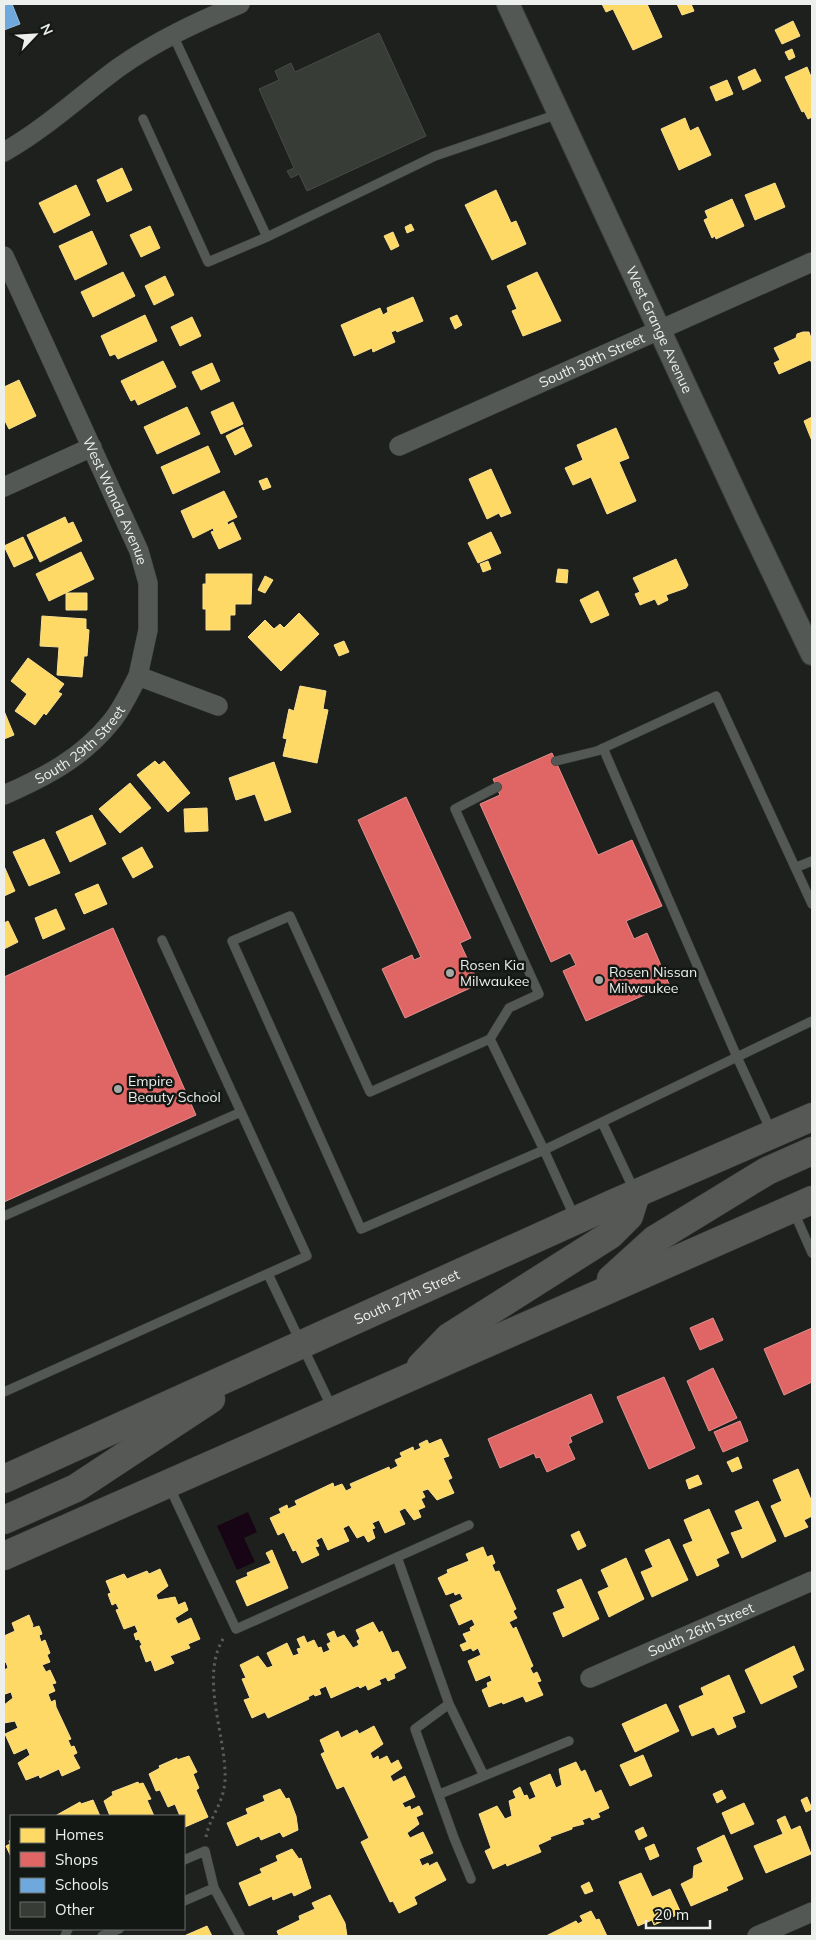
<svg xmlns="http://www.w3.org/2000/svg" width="816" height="1940" font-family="Mulish,sans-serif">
<rect width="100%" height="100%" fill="#1e201e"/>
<path fill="#170515" d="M248 1512 257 1532 244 1538 255 1562 237 1570 217 1526Z"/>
<path fill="#ffd966" stroke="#fae08e" d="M602 4H647L662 37 633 50 613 9 606 12Z
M677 4H691L694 11 682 15Z
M793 21 800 36 782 44 775 30Z
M792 49 795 57 789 60 785 52Z
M807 67 812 79V117L808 119 804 111 802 112 785 77Z
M755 69 761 81 743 90 738 77Z
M727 80 733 94 716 101 710 87Z
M685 118 690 131 698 127 711 155 679 170 661 129Z
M122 168 132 190 107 202 97 180Z
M775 183 785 207 755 220 745 195Z
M76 185 90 215 54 233 39 203Z
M496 190 511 223 516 221 526 244 492 260 465 205Z
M732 199 744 226 716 239 715 236 712 238 704 220 708 218 705 211Z
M411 224 414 230 407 233 405 227Z
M150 226 160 248 141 257 130 235Z
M92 231 107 264 75 280 59 246Z
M393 232 399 246 391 250 384 236Z
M123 272 135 296 93 317 81 292Z
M537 272 561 321 523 336 512 311 517 309 507 286Z
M165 276 174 295 154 305 145 286Z
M413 297 423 321 397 332 396 330 391 332 395 342 373 352 372 348 354 356 341 325 380 308 383 315 388 312 387 308Z
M145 315 157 341 118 359 115 354 110 356 101 336Z
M457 315 462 325 455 329 450 318Z
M192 317 201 336 180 346 171 327Z
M803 332H809L812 341V363L810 360 779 374 774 363 780 360 774 348 796 338 797 334Z
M163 361 176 387 138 405 135 399 131 401 121 381Z
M212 363 220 381 201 390 192 372Z
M19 380 36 416 9 429 4 419V387Z
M233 402 243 424 221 434 211 412Z
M187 407 200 434 157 454 144 427Z
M812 417V441L804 421Z
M243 427 252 446 235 455 226 436Z
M616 428 629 458 619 462 636 501 607 514 591 477 573 485 565 468 583 460 577 445Z
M208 446 220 472 173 494 161 467Z
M491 469 511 513 501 517 499 513 487 519 469 479Z
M267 478 271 487 263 490 259 481Z
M224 491 237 517 227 522 228 525 233 522 241 539 219 549 211 532 214 531 213 528 193 538 181 511Z
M65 517 68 524 73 522 82 541 40 562 27 535Z
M491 532 501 553 478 563 468 543Z
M23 537 33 558 14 567 4 546Z
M81 552 94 579 49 601 36 574Z
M676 559 688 585 686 588 666 595 668 600 658 605 655 599 640 605 635 594 640 592 633 578Z
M488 561 491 569 483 572 480 564Z
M558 569 568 570 567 583 556 582Z
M206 574H252L251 604H235V615H230V630H206V609H203V584H206Z
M265 576 273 580 265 593 258 590Z
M598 591 609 615 591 623 580 600Z
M66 593H87V610H66Z
M299 613 319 634 281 671 248 637 265 620 274 629 280 624 284 628Z
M42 616 86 619V629L89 630 87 656H84L82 677 57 675 59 647 40 646Z
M344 641 349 652 339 656 334 645Z
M28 658 64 684 58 692 62 694 46 715 44 713 35 725 15 711 27 694 11 681Z
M300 686 326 691 323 709 328 710 317 763 283 756 287 739 283 738 289 709 294 711Z
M4 711 14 735 4 739Z
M155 761 159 765 164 761 190 793 168 812 137 775Z
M274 762 291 812 265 821 255 794 236 800 229 778Z
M130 783 151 808 120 833 99 809Z
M207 808 208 831 185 832 184 809Z
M92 815 106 844 70 862 56 832Z
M44 839 60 873 29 886 13 852Z
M142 847 153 867 133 878 122 858Z
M4 866 15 891 4 896Z
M98 884 107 904 84 914 75 894Z
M56 909 65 929 43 939 35 918Z
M8 921 18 942 4 949V923Z
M441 1439 449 1456 443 1458 452 1478 448 1480 454 1493 437 1500 428 1489 422 1491 425 1497 421 1499 425 1507 418 1510 421 1517 414 1520 405 1508 399 1511 405 1524 385 1533 379 1520 372 1523 375 1528 372 1529 375 1538 368 1542 364 1535 357 1538 349 1525 343 1528 349 1541 328 1550 322 1537 316 1540 319 1546 315 1547 319 1555 302 1563 296 1550 293 1551 284 1532 278 1535 270 1518 281 1513 279 1509 287 1505 288 1509 297 1505 295 1501 333 1483 334 1487 342 1484 346 1491 352 1488 350 1484 389 1467 390 1470 398 1466 395 1460 402 1457 400 1453 413 1447 414 1451 421 1448 419 1444 427 1440 429 1444Z
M738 1457 742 1468 732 1472 727 1462Z
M798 1469 812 1502V1516L804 1520 808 1527 785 1537 771 1506 782 1501 773 1480Z
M698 1475 702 1484 689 1489 686 1480Z
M758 1501 776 1541 742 1558 731 1533 743 1529 735 1511Z
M709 1509 729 1553 716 1559 719 1566 697 1576 683 1545 693 1541 684 1520Z
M579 1531 586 1546 578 1550 571 1535Z
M669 1539 688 1580 652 1597 641 1572 653 1567 645 1550Z
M483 1547 487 1557 492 1555 495 1563 492 1565 495 1572 499 1571 516 1609 513 1611 517 1618 509 1622 513 1629 516 1627 533 1666 530 1668 533 1674 537 1672 541 1681 537 1682 543 1695 526 1702 523 1696 503 1704 502 1702 489 1707 482 1690 488 1687 487 1683 492 1681 490 1675 476 1681 468 1661 481 1655 478 1648 473 1651 471 1648 463 1651 460 1645 467 1642 463 1634 471 1631 470 1628 475 1625 472 1619 459 1625 450 1605 463 1599 460 1593 455 1595 454 1592 446 1595 438 1578 448 1573 447 1570 469 1561 466 1554Z
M272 1550 288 1588 247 1606 236 1581 248 1576 247 1573 271 1563 266 1553Z
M626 1558 644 1599 609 1617 598 1592 609 1587 601 1570Z
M160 1569 168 1586 156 1595 158 1600 175 1597 178 1605 185 1602 188 1610 175 1618 178 1624 191 1618 200 1639 188 1644 190 1648 170 1656 174 1663 155 1671 151 1660 146 1662 140 1646 142 1645 139 1639 136 1640 134 1634 138 1632 135 1625 124 1629 116 1610 119 1609 116 1603 112 1605 108 1594 111 1593 106 1581 124 1574 127 1579 147 1571 149 1574Z
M581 1579 599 1619 563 1637 553 1613 565 1608 557 1590Z
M29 1615 33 1625 32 1628 39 1626 42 1634 39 1635 41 1642 45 1640 50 1653 47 1655 50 1662 42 1665 46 1672 50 1670 56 1683 52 1684 55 1691 48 1694 51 1702 55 1700 56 1707 71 1739 68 1740 71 1747 74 1746 77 1753 73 1755 80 1768 62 1776 59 1769 40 1778 39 1775 26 1780 18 1763 30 1755 27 1748 14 1754 5 1734 18 1728 15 1721 4 1723V1705L13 1698 11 1692 5 1694 4 1691V1670L8 1668 6 1662 4 1663V1636L15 1631 12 1623Z
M373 1622 379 1633 382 1631 392 1653 398 1651 406 1668 394 1674 395 1678 388 1681 386 1677 379 1680 381 1684 368 1690 366 1685 360 1688 358 1686 331 1698 326 1686 319 1689 321 1694 315 1696 314 1694 308 1697 309 1699 268 1718 265 1712 252 1718 244 1700 250 1698 242 1679 246 1678 240 1665 258 1656 267 1668 273 1666 267 1653 287 1643 293 1656 299 1654 297 1649 301 1648 297 1639 304 1636 307 1643 314 1640 318 1648 321 1647 323 1653 330 1650 327 1644 331 1642 327 1634 334 1631 337 1638 344 1635 353 1648 359 1645 357 1641 360 1639 356 1630Z
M794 1646 804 1670 792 1676 797 1687 761 1704 745 1670Z
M729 1675 745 1712 732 1717 736 1727 718 1735 714 1727 692 1736 679 1706 704 1695 701 1688Z
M666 1704 679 1731 635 1752 622 1724Z
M374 1726 383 1744 370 1753 373 1759 378 1756 379 1760 387 1756 391 1764 398 1760 402 1768 390 1776 393 1782 405 1776 415 1797 402 1803 405 1808 410 1806 411 1810 419 1806 423 1814 416 1817 419 1824 407 1833 410 1838 423 1832 433 1853 419 1859 422 1866 428 1863 429 1866 437 1862 446 1880 414 1897 417 1904 399 1913 393 1901 390 1902 361 1842 369 1838 344 1786 337 1789 321 1754 325 1752 320 1740 338 1731 341 1738 357 1730 359 1734Z
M643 1755 652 1776 630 1786 620 1765Z
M189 1756 197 1772 193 1774 199 1788 196 1790 208 1817 185 1827 184 1816H180L175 1804 168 1807 160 1790 156 1791 149 1774 160 1768 159 1766 177 1758V1760Z
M576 1762 581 1772 585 1770 595 1793 601 1790 609 1808 598 1813 600 1817 592 1820 590 1817 582 1820 584 1824 572 1827V1829L550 1837 551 1839 538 1845 541 1852 507 1866 506 1863 493 1869 485 1851 491 1848 479 1814 497 1806 505 1819 512 1816 509 1801 516 1798 513 1791 520 1787 524 1796 527 1795 529 1800 536 1797 530 1783 550 1774 556 1788 562 1785 559 1769Z
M138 1782 139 1784 143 1783 151 1799 147 1800 154 1816H110L104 1801 113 1795 112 1792Z
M280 1789 286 1799 289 1798 296 1816 298 1830 283 1837 280 1832 261 1840 259 1836 237 1846 227 1823 248 1814 246 1809 265 1801 263 1796Z
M722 1790 726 1798 717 1803 713 1794Z
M807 1797 812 1809 806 1812 801 1800Z
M93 1800 100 1816H55L80 1802 81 1804Z
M744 1803 754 1824 731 1834 722 1813Z
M785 1816 791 1830 800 1826 811 1854 766 1873 754 1846 783 1834 777 1820Z
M643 1827 647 1836 639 1840 635 1831Z
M724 1835 743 1879 726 1887 728 1890 691 1906 681 1884 693 1878 694 1866 703 1862 697 1848Z
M11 1840V1857L6 1846 10 1844 9 1841Z
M654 1844 659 1856 650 1860 645 1848Z
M292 1849 299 1859 301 1858 311 1888 294 1896 292 1892 273 1900 272 1896 249 1906 239 1883 262 1873 260 1869 278 1861 276 1856Z
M641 1873 652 1897 670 1889 681 1913 654 1925 652 1920 638 1926 619 1882Z
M589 1882 593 1891 585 1894 581 1886Z
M330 1895 345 1923 347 1936H279L277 1931 300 1920 299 1916 315 1909 312 1903Z
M591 1911 596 1920 599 1919 607 1936H546L576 1921 578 1924 583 1921 580 1916Z
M207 1926 212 1936H184Z"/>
<path fill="#e06666" stroke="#e48f8e" d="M552 753 598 855 632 840 662 906 626 921 634 939 647 933 669 984 586 1021 563 971 576 965 570 953 551 962 480 804 500 795 493 779Z
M406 797 471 938 460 943 479 984 405 1018 382 969 412 955 414 960 421 957 358 820Z
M113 928 196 1115 4 1202V977Z
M713 1318 723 1340 700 1350 690 1328Z
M812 1328V1382L784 1395 764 1349Z
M713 1368 737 1418 709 1431 687 1381Z
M664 1377 695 1448 649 1469 617 1397Z
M591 1394 603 1422 570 1437 572 1442 568 1444 575 1459 547 1472 540 1457 536 1458 534 1453 500 1468 488 1439Z
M740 1421 748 1441 723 1452 714 1432Z"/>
<path fill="#6fa8dc" stroke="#95bde1" d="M4 4H12L20 24 4 30Z"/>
<path fill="#373c37" stroke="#484948" d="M379 33 426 136 307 191 299 174 291 178 287 171 294 168 259 89 279 80 275 71 291 63 295 72Z"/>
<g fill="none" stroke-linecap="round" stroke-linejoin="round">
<defs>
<path id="service" d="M143 119 208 262 267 237 172 33
M267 237 435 156 558 114
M603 748 737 1057 812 1021
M556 761 597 751 716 696 812 904
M797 867 812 861
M490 1039 544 1150 361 1229 232 941 290 916 370 1092 490 1039 509 1008 539 994 455 809 497 787
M602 1122 635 1192
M793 1210 812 1253
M4 1216 241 1112
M575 1218 544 1150 737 1057 772 1133
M268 1274 332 1408
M4 1392 307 1256 162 940
M169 1486 236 1629 469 1525
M397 1557 449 1704 484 1776
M449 1704 415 1729 454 1838 471 1879
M440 1794 569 1741
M184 1860 205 1851 214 1888
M184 1901 214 1888 240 1936
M65 1936 68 1929
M102 1936 119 1929"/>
<g id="minor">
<path d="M4 152C45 129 80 96 118 68 156 41 197 22 240 4"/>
<path id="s1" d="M4 256 139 551 148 583V630L138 676 218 706"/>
<path id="s2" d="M399 446 812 262"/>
<path d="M4 487 92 447"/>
<path id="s3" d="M4 795C45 777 82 758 111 722 122 709 130 691 138 676"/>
<path id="s4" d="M590 1678 812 1581"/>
<path d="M757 1936 812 1912"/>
</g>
<g id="tertiary">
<path id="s5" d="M508 4 745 514 812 654"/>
</g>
<g id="primary">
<path d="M611 1279 654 1240 767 1171 812 1151"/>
<path d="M421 1366 449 1337 610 1235 629 1216 636 1194"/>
<path id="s6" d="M4 1479 612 1204 812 1117"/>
<path d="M4 1520 76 1488 211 1399"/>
<path d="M4 1556 812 1200"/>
</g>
</defs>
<use href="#service" stroke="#3b3d3b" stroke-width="10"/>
<use href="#minor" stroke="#3b3d3b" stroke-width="20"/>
<use href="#tertiary" stroke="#3b3d3b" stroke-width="24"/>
<use href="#primary" stroke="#3b3d3b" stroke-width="29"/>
<path stroke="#5a5c5a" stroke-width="3" stroke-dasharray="2.5 4" stroke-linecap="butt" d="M190 1102 215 1091
M206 1837C210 1816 224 1803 225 1780 227 1737 198 1675 225 1636"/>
<use href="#service" stroke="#545854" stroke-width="9"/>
<use href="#minor" stroke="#545854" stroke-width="19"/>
<use href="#tertiary" stroke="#545854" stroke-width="22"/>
<use href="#primary" stroke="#555855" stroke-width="28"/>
</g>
<g fill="#a5a7a5" stroke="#141814" stroke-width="2">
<circle cx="450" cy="973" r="5"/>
<circle cx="599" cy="980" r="5"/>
<circle cx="118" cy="1089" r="5"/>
</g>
<g text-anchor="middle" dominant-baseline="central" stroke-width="5" stroke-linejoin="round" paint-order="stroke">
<g font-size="14" fill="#edefed" stroke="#141814">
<text stroke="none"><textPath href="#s5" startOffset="359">West Grange Avenue</textPath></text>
<text stroke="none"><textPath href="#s2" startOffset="211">South 30th Street</textPath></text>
<text stroke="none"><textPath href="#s1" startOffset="269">West Wanda Avenue</textPath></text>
<text stroke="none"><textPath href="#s3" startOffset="92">South 29th Street</textPath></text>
<text stroke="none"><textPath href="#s6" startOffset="442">South 27th Street</textPath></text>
<text stroke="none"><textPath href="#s4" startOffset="121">South 26th Street</textPath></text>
</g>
<g font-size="14" fill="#edefed" stroke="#141814" text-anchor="start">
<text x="460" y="965">Rosen Kia<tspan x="460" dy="16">Milwaukee</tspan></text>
<text x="609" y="972">Rosen Nissan<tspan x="609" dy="16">Milwaukee</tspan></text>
<text x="128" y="1081">Empire<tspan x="128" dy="16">Beauty School</tspan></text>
</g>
</g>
<rect width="816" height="1940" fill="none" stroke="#edefed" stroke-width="10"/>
<rect x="10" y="1815" width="175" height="115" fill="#141814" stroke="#6b6e6b"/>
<rect x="20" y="1828" width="25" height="15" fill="#ffd966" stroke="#6b6e6b"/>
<text x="55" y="1840" font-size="15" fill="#edefed">Homes</text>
<rect x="20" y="1852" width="25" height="15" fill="#e06666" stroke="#6b6e6b"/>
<text x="55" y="1865" font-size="15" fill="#edefed">Shops</text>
<rect x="20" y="1878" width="25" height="15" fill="#6fa8dc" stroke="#6b6e6b"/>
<text x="55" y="1890" font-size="15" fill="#edefed">Schools</text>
<rect x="20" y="1902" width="25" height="15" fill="#373c37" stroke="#6b6e6b"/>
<text x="55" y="1915" font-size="15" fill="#edefed">Other</text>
<g transform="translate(35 35) rotate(65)" stroke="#141814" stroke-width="4" paint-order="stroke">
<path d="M0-4L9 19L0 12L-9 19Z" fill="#edefed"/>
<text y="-8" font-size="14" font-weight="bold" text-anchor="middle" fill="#edefed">N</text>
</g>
<path d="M646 1920v8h64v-8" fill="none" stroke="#edefed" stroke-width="2.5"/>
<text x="654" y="1920" font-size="15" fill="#edefed" stroke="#141814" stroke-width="4" paint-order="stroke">20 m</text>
</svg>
